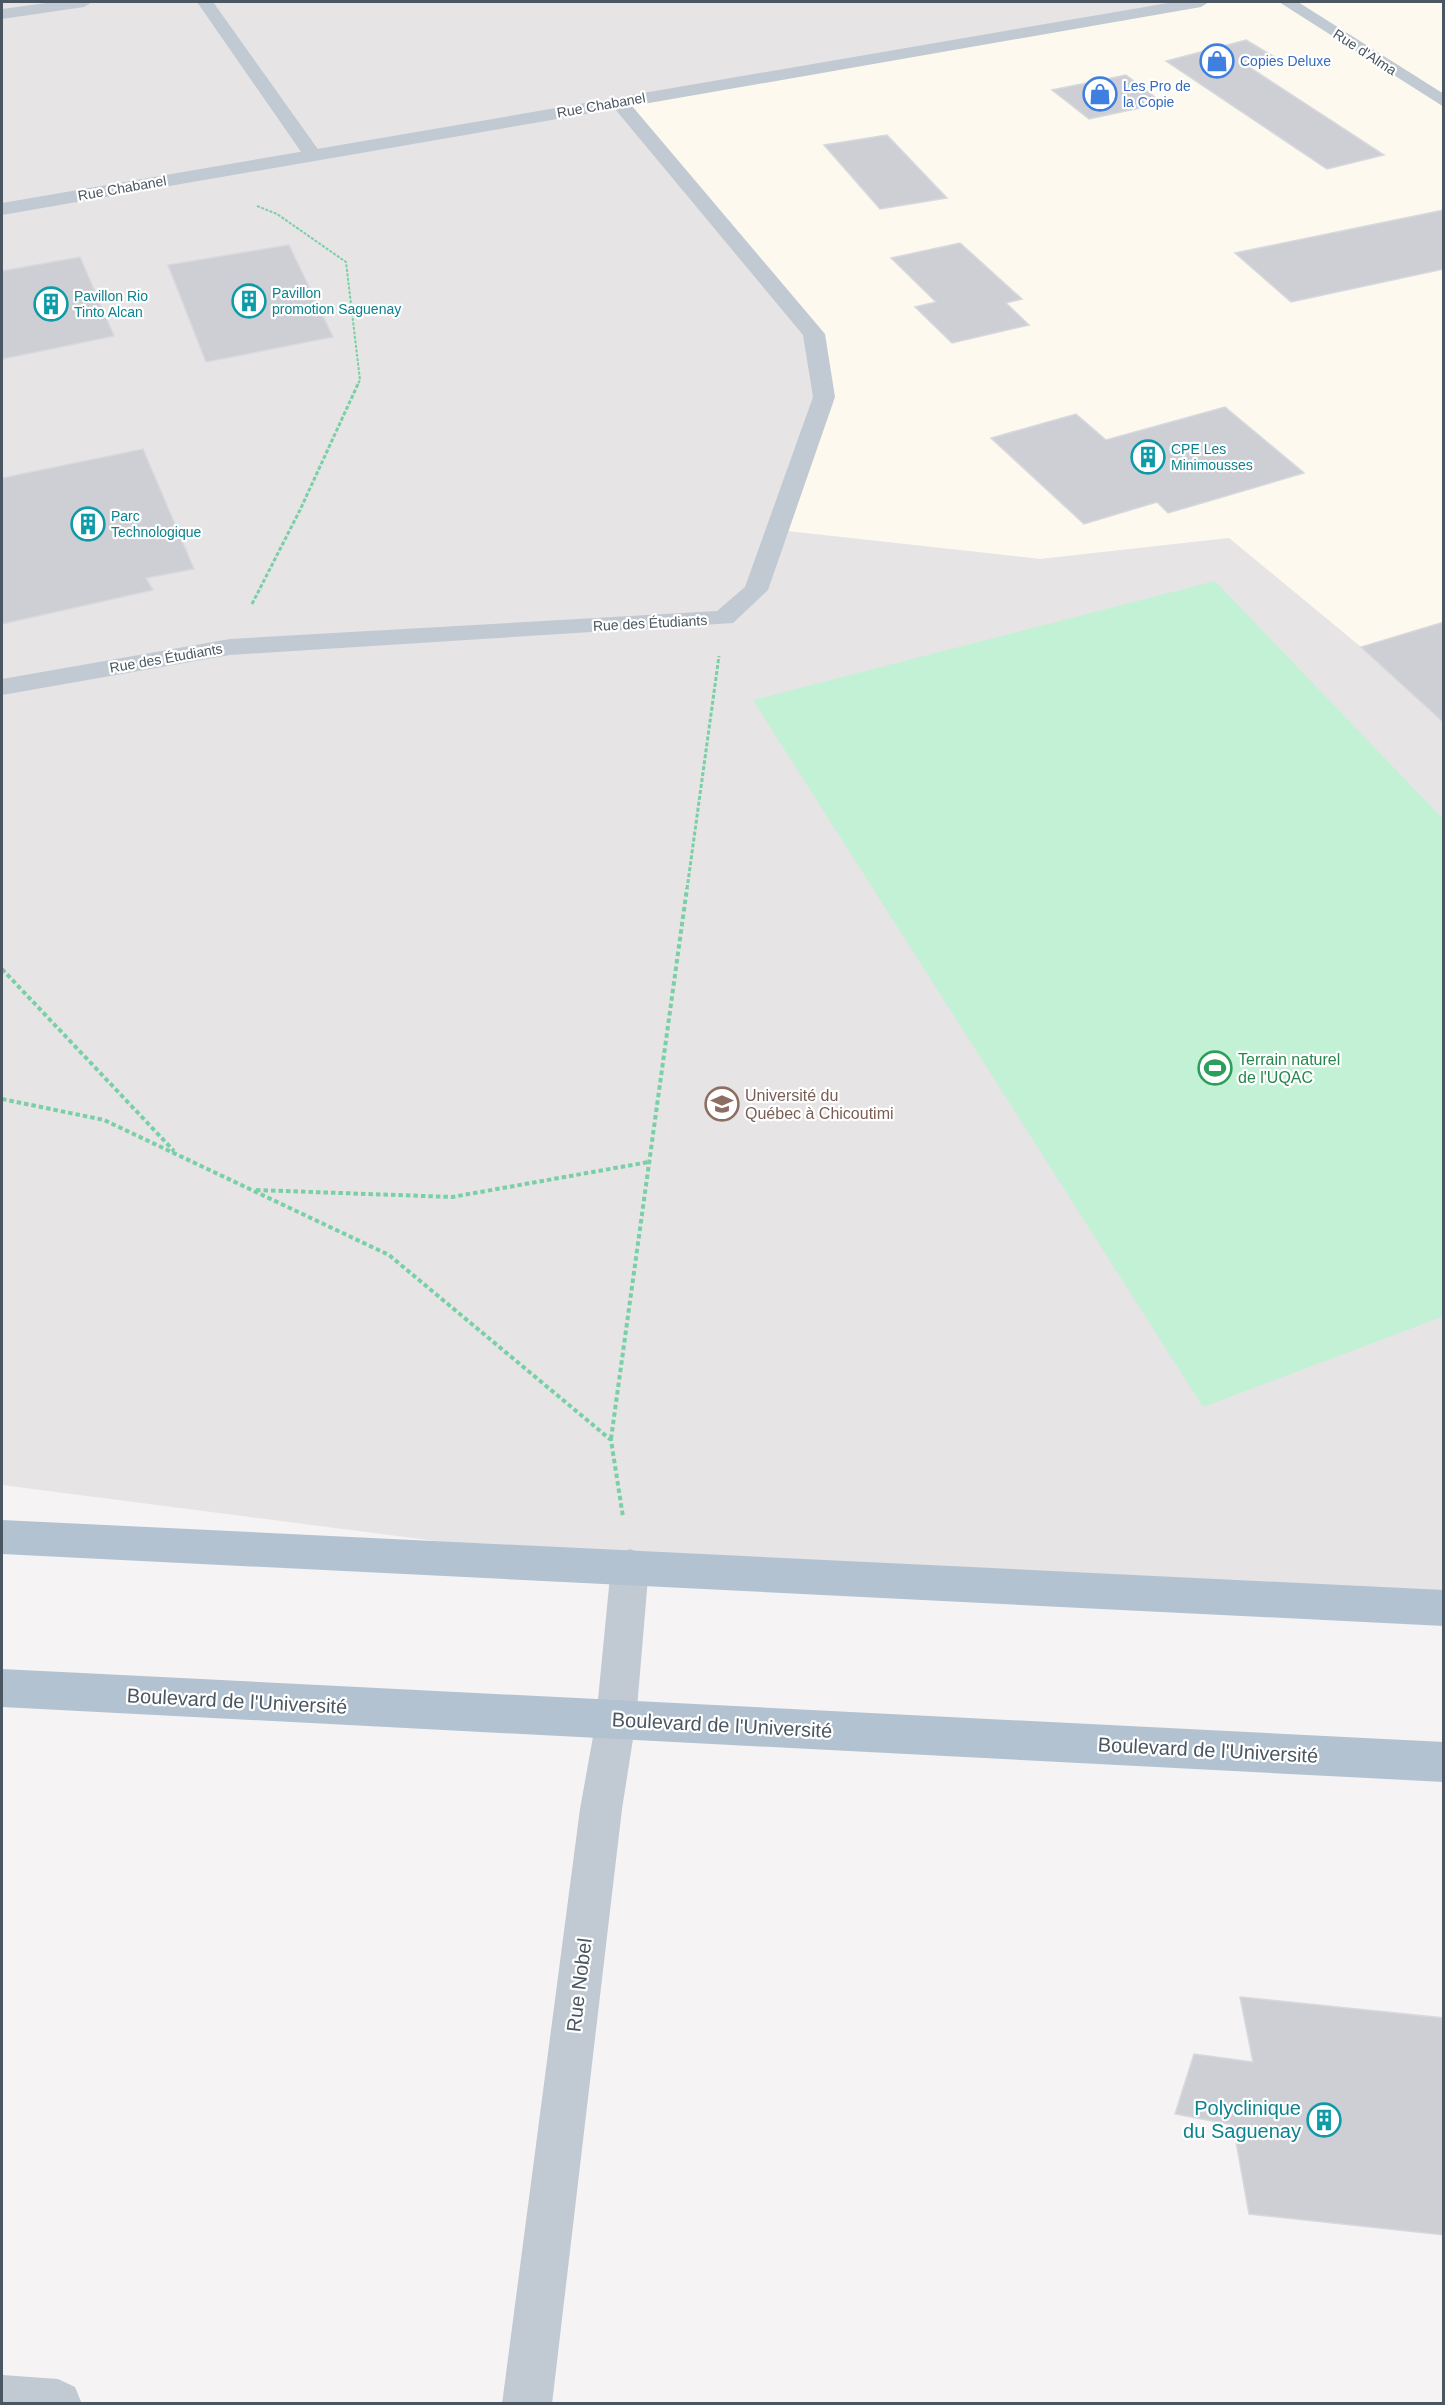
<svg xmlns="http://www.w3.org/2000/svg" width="1445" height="2405" font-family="Helvetica,sans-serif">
<rect width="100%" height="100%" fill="#f5f3f3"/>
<path fill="#fdf9ef" d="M1201 2H1443V732L1229 538 1040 559 778 530 619 102Z"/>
<path fill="#e6e4e5" d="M2 2H1201L619 102 814 334 824 397 778 530 1040 559 1229 538 1361 647 1443 723V1608L630 1566 2 1485Z"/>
<path fill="#c3f1d5" d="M1215 581 1443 819 1444 1316 1203 1407 753 700Z"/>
<path fill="#cdcfd5" stroke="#d7d9de" stroke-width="1.5" d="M1246 40 1273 56 1243 63 1384 155 1327 169 1166 61Z
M1126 75 1163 103 1089 119 1052 90Z
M887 135 947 198 880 209 824 145Z
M1444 210V269L1291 302 1235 253Z
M960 243 1022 299 1006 303 1029 325 952 343 915 307 936 302 891 258Z
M289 245 333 337 206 362 168 265Z
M80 257 114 336 2 359V271Z
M1225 407 1304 473 1168 513 1157 502 1084 524 991 438 1076 414 1106 440Z
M143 449 194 569 146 578 153 590 2 624V478Z
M1444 622V723L1361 647Z
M1240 1997 1444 2018V2235L1249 2214 1233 2125 1175 2114 1194 2054 1253 2062Z"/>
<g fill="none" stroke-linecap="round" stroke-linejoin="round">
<path stroke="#7ad0a6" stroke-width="2" stroke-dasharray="3 1.5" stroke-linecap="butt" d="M257 206 277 214 346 262 360 380 357 386"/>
<path stroke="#7ad0a6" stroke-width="3" stroke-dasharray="4 2" stroke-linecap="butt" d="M252 604 300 510 358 384
M687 889 719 656"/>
<path stroke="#7ad0a6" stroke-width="4" stroke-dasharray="4.5 3" stroke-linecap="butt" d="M2 969 174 1151
M2 1099 104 1120 389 1255 611 1440 623 1517
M256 1190 452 1197 649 1162
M611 1439 687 888"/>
<path fill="#c1cad2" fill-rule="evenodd" d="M53 2H92L84 7 2 19V9Z
M197 2H213L322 155 320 159H306Z"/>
<path fill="#c1cad2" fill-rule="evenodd" d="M1174 2H1209L1201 7 632 106 825 334 835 397 768 590 733 623 230 655 2 695V679L230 639 717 611 745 587 813 397 803 335 615 109 2 215V203Z
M1279 2H1298L1444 94V107Z
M630 1549 643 1554 649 1566 636 1720 622 1809 552 2404H502L580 1809 596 1720 611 1566 617 1554Z
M2 2375 58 2379 75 2387 82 2404H2Z"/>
<path fill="#b3c2d1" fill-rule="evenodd" d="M2 1520 1444 1590V1626L2 1554Z
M2 1669 1444 1742V1782L2 1707Z"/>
</g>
<defs>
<symbol id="shop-ring" viewBox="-11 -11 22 22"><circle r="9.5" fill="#fff" stroke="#3f7fe0" stroke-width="1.5"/><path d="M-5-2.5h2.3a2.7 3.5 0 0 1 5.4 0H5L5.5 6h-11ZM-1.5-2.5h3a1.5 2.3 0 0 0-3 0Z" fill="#3f7fe0"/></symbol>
<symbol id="building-ring" viewBox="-11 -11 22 22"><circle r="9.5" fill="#fff" stroke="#0f9aa8" stroke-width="1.5"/><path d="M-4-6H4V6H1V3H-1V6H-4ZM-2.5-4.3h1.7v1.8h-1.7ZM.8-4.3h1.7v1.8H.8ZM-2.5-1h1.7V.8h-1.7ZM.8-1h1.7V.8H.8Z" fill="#0f9aa8"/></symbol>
<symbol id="stadium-ring" viewBox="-11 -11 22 22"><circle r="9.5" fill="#fff" stroke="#2e9e5b" stroke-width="1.5"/><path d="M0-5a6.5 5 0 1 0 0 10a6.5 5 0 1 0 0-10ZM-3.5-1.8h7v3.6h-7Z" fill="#2e9e5b"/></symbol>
<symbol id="university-ring" viewBox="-11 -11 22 22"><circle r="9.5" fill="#fff" stroke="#8d6e63" stroke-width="1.5"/><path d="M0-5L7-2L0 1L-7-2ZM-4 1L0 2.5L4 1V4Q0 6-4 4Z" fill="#8d6e63"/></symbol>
</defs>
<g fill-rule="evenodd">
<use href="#shop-ring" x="1198" y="42" width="38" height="38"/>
<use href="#shop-ring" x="1081" y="75" width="38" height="38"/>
<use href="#building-ring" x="230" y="282" width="38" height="38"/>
<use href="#building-ring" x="32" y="285" width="38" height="38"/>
<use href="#building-ring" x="1129" y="438" width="38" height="38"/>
<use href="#building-ring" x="69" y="505" width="38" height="38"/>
<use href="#stadium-ring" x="1196" y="1049" width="38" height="38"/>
<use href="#university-ring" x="703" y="1085" width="38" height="38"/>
<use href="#building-ring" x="1305" y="2101" width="38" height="38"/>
</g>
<g text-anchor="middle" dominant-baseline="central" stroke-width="4.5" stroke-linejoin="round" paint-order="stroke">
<g font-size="14" fill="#4a5661" stroke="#fff">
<text transform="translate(1365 52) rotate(33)">Rue d'Alma</text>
<text transform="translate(601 105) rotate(-10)">Rue Chabanel</text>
<text transform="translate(122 188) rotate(-10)">Rue Chabanel</text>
<text transform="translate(650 623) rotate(-3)">Rue des Étudiants</text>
<text transform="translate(166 658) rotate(-10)">Rue des Étudiants</text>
</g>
<g font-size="14" fill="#366cbe" stroke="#fff" text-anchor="start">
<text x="1240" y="61">Copies Deluxe</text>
<text x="1123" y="86">Les Pro de<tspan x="1123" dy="16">la Copie</tspan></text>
</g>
<g font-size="14" fill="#0d838f" stroke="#fff" text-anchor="start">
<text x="272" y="293">Pavillon<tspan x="272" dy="16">promotion Saguenay</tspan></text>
<text x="74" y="296">Pavillon Rio<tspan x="74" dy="16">Tinto Alcan</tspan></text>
<text x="1171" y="449">CPE Les<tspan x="1171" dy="16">Minimousses</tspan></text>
<text x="111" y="516">Parc<tspan x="111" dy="16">Technologique</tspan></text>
</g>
<g font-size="16" fill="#27864d" stroke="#fff" text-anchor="start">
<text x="1238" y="1059">Terrain naturel<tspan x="1238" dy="18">de l'UQAC</tspan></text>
</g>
<g font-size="16" fill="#785e54" stroke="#fff" text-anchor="start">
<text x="745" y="1095">Université du<tspan x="745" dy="18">Québec à Chicoutimi</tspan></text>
</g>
<g font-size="20" fill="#4a5661" stroke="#fff">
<text transform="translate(237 1701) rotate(3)">Boulevard de l'Université</text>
<text transform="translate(722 1725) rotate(3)">Boulevard de l'Université</text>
<text transform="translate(1208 1750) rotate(3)">Boulevard de l'Université</text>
<text transform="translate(579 1985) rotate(-83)">Rue Nobel</text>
</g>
<g font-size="20" fill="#0d838f" stroke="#fff" text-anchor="end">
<text x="1301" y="2108">Polyclinique<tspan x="1301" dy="23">du Saguenay</tspan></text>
</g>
</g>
<rect width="1445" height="2405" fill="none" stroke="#4a5661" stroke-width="6"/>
</svg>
